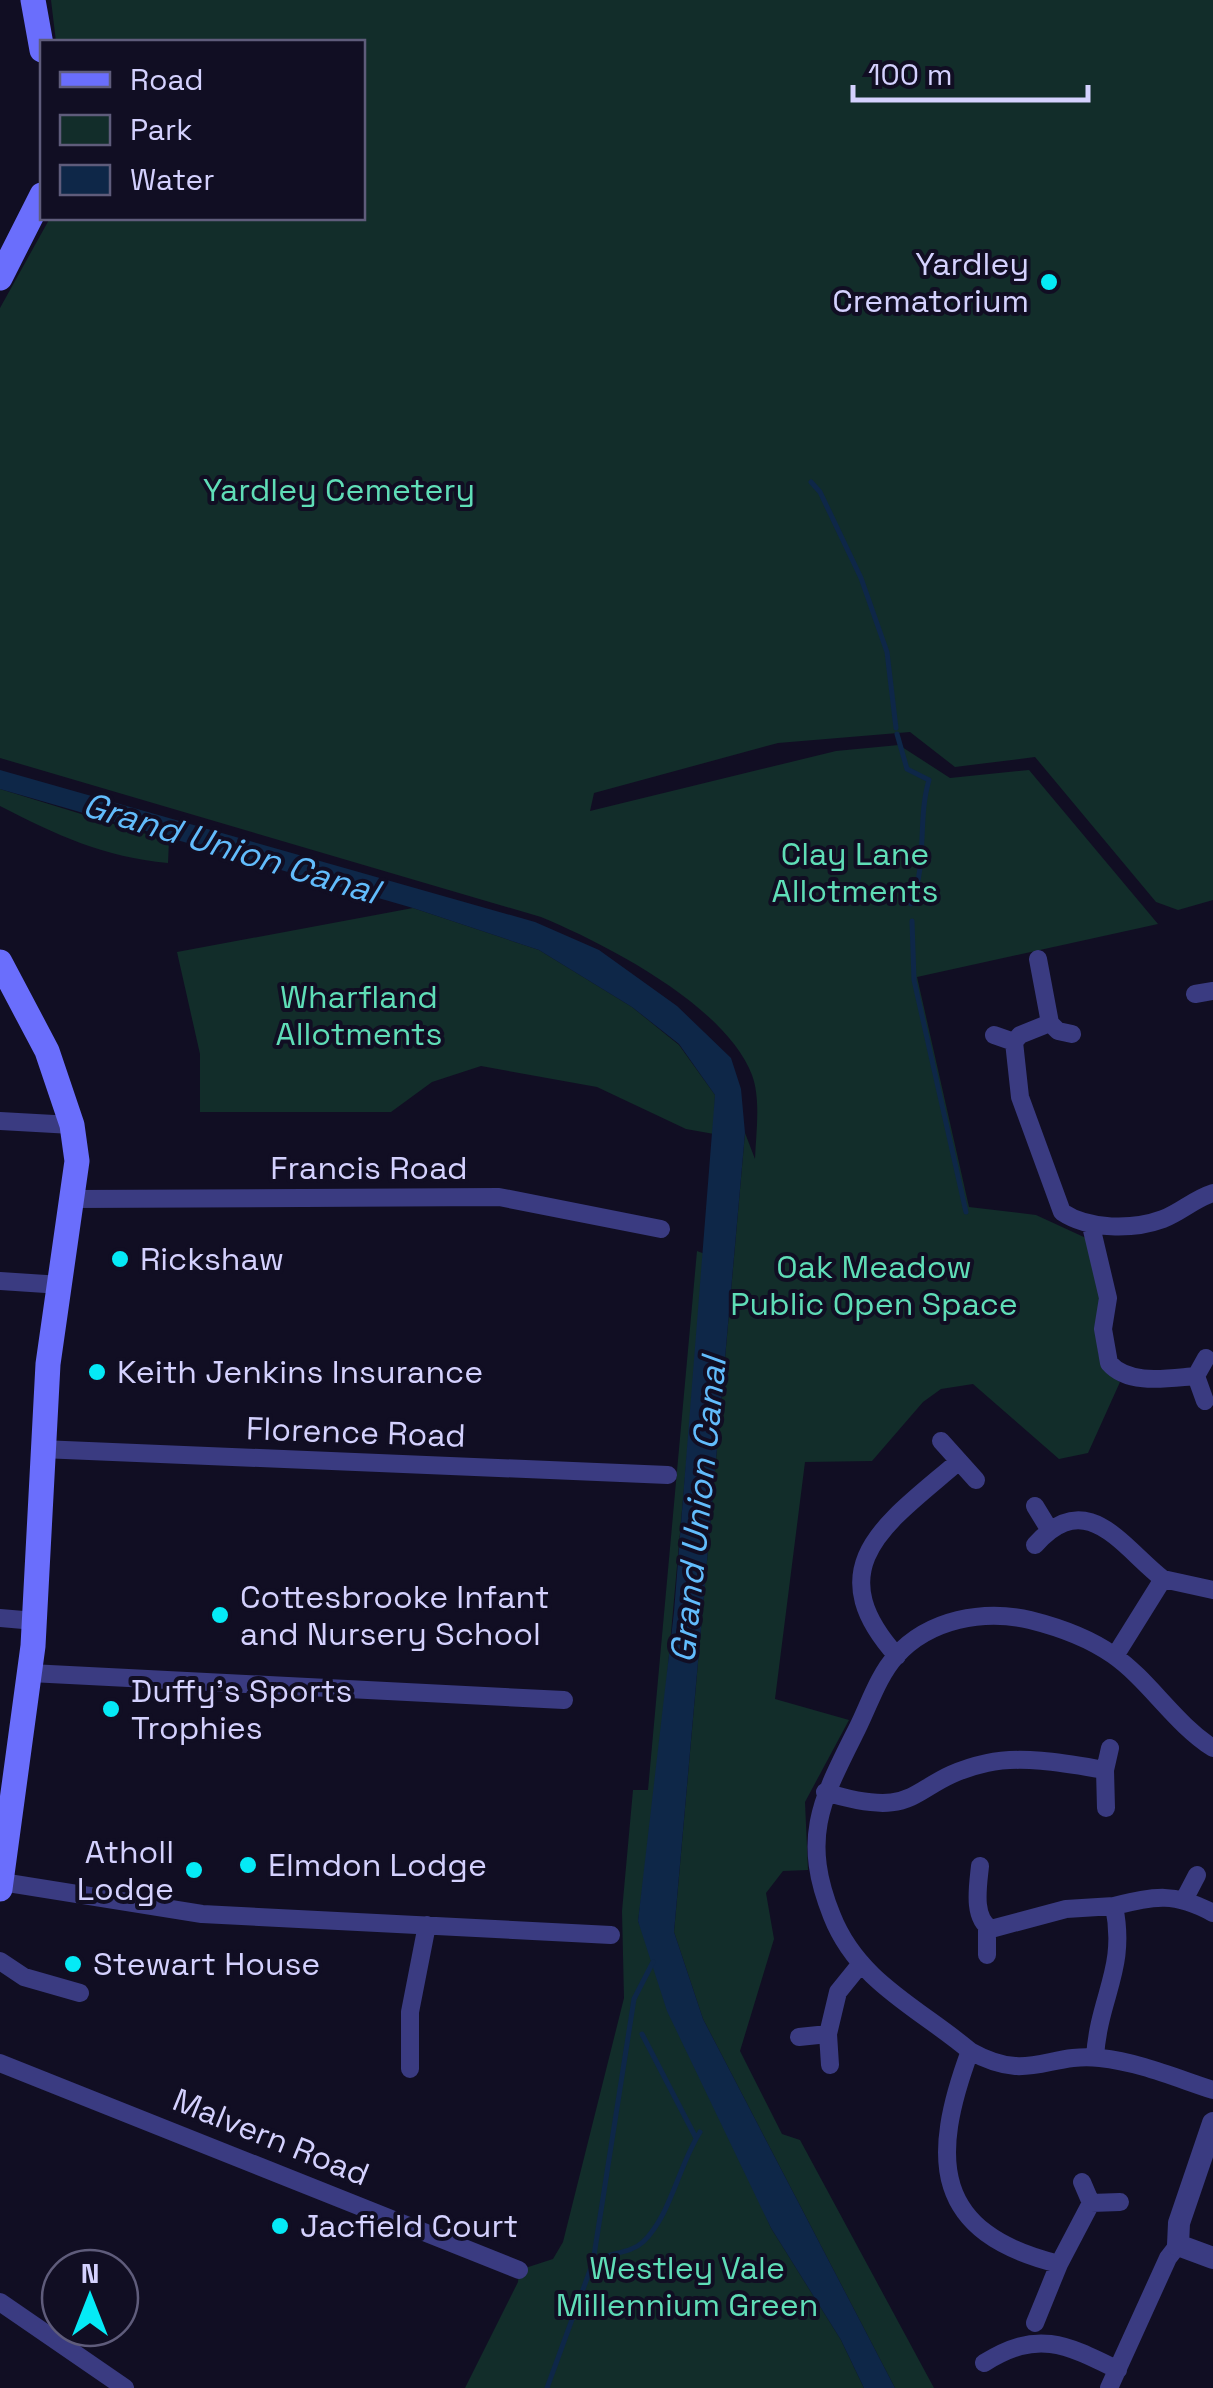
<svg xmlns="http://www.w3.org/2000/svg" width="1213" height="2388" font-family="'Space Grotesk',sans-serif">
<rect width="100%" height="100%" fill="#110e23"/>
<path fill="#122d2a" d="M51 0H1213V900L1178 910 1156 902 1035 757 955 767 910 732 778 743 594 793 590 811 836 751 899 745 950 778 1029 770 1158 924 917 977 969 1207 1036 1215 1086 1238C1090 1256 1098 1275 1100 1294 1104 1329 1083 1359 1120 1382L1088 1453 1059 1459 973 1384 941 1389 923 1402 872 1461 805 1462 775 1699 849 1720 805 1802 808 1870 783 1871 766 1893 774 1939 740 2051 782 2134 800 2140 934 2388H895L703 2019 674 1932 745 1133 755 1159C756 1133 761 1099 752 1075 726 1006 606 944 541 917L0 758V308L50 218H362V42H56Z
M0 789 169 841 168 863C104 857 56 835 0 806Z
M413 908 539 950 632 1007 679 1045 715 1095 714 1134 686 1129 597 1087 481 1066 432 1082 391 1112H200V1054L177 952Z
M697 1251 705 1254 658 1778 638 1921 771 2228 841 2340 864 2388H465L518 2282 519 2270 553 2259 563 2242 624 1998 622 1911 633 1790H648Z"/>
<path fill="#0e2748" d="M0 770 535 922 599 950 677 1006 731 1058 741 1089 745 1133 674 1932 703 2019 895 2388H864L841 2340 771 2228 667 2011 638 1921 674 1612 715 1095 679 1044 632 1007 539 950 413 908 0 789Z"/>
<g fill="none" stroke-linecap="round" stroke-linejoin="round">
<path stroke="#0e2748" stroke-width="5" d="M811 482 820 492 861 578 887 652 896 728
M897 734 907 769 929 780C917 821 928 863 911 904
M912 921 914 980 966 1212
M642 2034 696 2138
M593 2262C609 2252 630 2254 643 2242 671 2215 678 2167 700 2132
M547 2388 593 2262 634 1999 653 1962"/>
<path stroke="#3a3b81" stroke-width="18" d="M1038 959 1050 1023 1058 1031 1072 1034
M1195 994 1213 991
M1050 1023 1020 1035 1014 1042 1020 1097 1062 1212C1089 1230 1133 1230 1163 1219 1181 1212 1194 1199 1213 1193
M994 1035 1014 1042
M0 1121 72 1125
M74 1199 499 1197 661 1229
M1091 1226 1108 1298 1103 1329 1109 1363C1129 1386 1169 1378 1196 1376L1206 1358
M0 1281 61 1285
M1196 1376 1205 1401
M941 1441 976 1480
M41 1449 668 1475
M1035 1506 1049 1529
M1035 1545C1087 1486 1122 1547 1163 1579L1115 1656
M1163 1579 1213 1590
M0 1618 35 1621
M897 1656C815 1565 890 1521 959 1461
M30 1673 564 1700
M1213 1748C1174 1723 1150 1681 1113 1655 1089 1638 1058 1627 1030 1620 984 1609 929 1619 896 1656 878 1676 869 1705 857 1729 822 1799 800 1837 832 1916 858 1982 919 2008 970 2051 1029 2084 1047 2052 1100 2058 1139 2062 1176 2078 1213 2090
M1105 1770 1106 1808
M825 1792C926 1823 907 1780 987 1763 1023 1755 1069 1764 1105 1770L1110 1748
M980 1866C978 1886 972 1918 991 1929L1066 1909 1114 1906C1127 1970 1099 1995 1095 2057
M2 1882 202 1914 611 1935
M1185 1898 1197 1875
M1114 1906C1156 1896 1174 1892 1213 1913
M987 1928V1955
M0 1961 24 1977 80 1993
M828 2034 838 1992 859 1966
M799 2037 828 2034 830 2065
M970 2051C930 2159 932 2233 1059 2264
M0 2063 519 2270
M410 2069V2012L427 1925
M1082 2182 1091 2203 1120 2202
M0 2302 125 2388
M1035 2323 1059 2264 1091 2203
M984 2363C1037 2330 1064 2343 1118 2370
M1109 2388 1168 2258 1178 2245"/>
<path stroke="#3a3b81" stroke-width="22" d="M1213 2123 1179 2223 1178 2245 1213 2258"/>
<path stroke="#6a6efc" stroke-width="25" d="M33 0 42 50
M0 278 42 195
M0 962 47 1051 72 1125 77 1161 48 1364 33 1646 0 1889"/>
</g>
<g fill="#05eaf6" stroke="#110e23" stroke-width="4">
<circle cx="1049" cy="282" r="10"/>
<circle cx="120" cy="1259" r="10"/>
<circle cx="97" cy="1372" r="10"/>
<circle cx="220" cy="1615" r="10"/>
<circle cx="111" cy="1709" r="10"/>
<circle cx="248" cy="1865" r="10"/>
<circle cx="194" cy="1870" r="10"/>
<circle cx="73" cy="1964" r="10"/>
<circle cx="280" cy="2226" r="10"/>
</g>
<g text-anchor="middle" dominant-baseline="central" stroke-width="8" stroke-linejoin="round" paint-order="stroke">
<g font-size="32" fill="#d4d1fe" stroke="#110e23" text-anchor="start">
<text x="1029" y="264" text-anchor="end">Yardley<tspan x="1029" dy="37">Crematorium</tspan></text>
<text x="140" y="1259">Rickshaw</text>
<text x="117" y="1372">Keith Jenkins Insurance</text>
<text x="240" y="1597">Cottesbrooke Infant<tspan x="240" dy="37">and Nursery School</tspan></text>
<text x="131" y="1691">Duffy's Sports<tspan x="131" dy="37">Trophies</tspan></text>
<text x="174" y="1852" text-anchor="end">Atholl<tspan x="174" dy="37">Lodge</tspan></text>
<text x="268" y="1865">Elmdon Lodge</text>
<text x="93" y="1964">Stewart House</text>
<text x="300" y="2226">Jacfield Court</text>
</g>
<g font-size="32" fill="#5fddb7" stroke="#110e23">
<text x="339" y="490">Yardley Cemetery</text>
<text x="855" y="854">Clay Lane<tspan x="855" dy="37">Allotments</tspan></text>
<text x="359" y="997">Wharfland<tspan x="359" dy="37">Allotments</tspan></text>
<text x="874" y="1267">Oak Meadow<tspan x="874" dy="37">Public Open Space</tspan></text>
<text x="687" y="2268">Westley Vale<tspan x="687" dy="37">Millennium Green</tspan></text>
</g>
<g font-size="32" fill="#d4d1fe" stroke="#110e23">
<text x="369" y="1168">Francis Road</text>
<text transform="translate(356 1432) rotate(2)">Florence Road</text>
<text transform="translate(271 2137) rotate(22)">Malvern Road</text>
</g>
<g font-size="35" font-style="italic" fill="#62bcfc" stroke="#110e23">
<text transform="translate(231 848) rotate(17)">Grand Union Canal</text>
<text transform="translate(698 1510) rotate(-84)">Grand Union Canal</text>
</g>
</g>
<rect x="40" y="40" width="325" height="180" fill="#110e23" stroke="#5f5c7b" stroke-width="2.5"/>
<rect x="60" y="72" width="50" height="15" fill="#6a6efc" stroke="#5f5c7b" stroke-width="2.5"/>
<text x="130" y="90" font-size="30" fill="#d4d1fe">Road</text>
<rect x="60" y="115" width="50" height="30" fill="#122d2a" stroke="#5f5c7b" stroke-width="2.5"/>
<text x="130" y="140" font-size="30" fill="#d4d1fe">Park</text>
<rect x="60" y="165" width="50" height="30" fill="#0e2748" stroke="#5f5c7b" stroke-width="2.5"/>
<text x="130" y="190" font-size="30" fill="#d4d1fe">Water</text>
<g transform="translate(90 2298)"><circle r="48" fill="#110e23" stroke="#5f5c7b" stroke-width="2.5"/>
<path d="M0-8L18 38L0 25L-18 38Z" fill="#05eaf6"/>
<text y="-15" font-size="28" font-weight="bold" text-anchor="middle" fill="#d4d1fe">N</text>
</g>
<path d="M853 85v15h235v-15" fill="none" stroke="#d4d1fe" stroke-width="5"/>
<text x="868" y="85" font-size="30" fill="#d4d1fe" stroke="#110e23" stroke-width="8" paint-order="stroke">100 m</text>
</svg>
